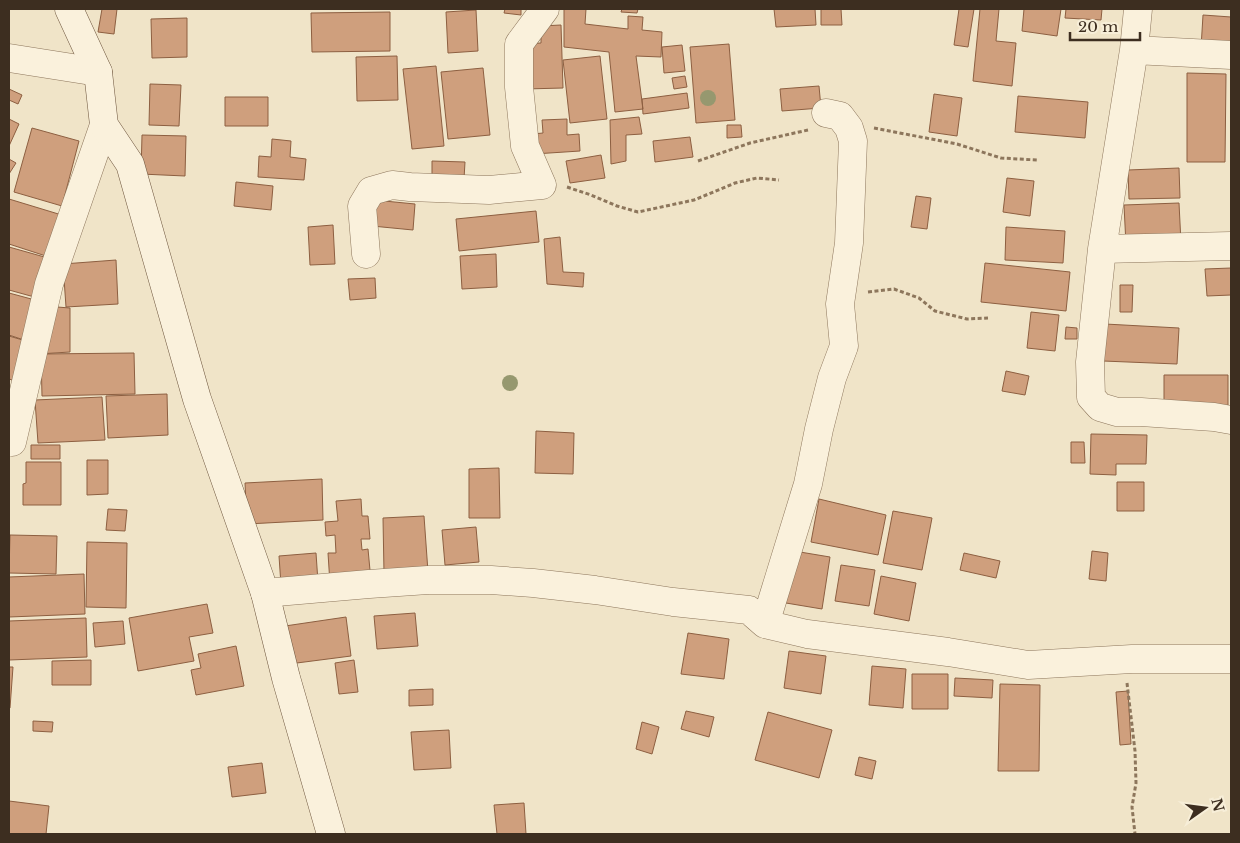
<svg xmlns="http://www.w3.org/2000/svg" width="1240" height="843" font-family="'Libre Baskerville',serif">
<rect width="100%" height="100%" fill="#f0e4c8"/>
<path fill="#cf9f7d" stroke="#8d5f41" d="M102 9H117L114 34 98 32Z
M505 9H521V15L504 13Z
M564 9H586L585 24 628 29V16L643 17 642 30 662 32 661 57 636 56 643 109 615 112 609 52 564 47Z
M622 9H638L637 13 621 12Z
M774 9H815L816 25 776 27Z
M821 9H841L842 25H821Z
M959 9H974L968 47 954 45Z
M980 9H999L996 41 1016 43 1012 86 973 81Z
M1024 9H1061L1057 36 1022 31Z
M1066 9H1102L1101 20 1065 18Z
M476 10 478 51 448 53 446 12Z
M390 12V51L312 52 311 13Z
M1203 15 1231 17V50L1201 48Z
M187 18V57L152 58 151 19Z
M561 25 563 88 525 89 523 44 541 43V26Z
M729 44 735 120 696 123 690 47Z
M682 45 685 71 664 73 662 47Z
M397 56 398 100 357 101 356 57Z
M600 56 607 119 570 123 563 60Z
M436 66 444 146 412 149 403 69Z
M483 68 490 135 448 139 441 72Z
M1187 73 1226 74 1225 162H1187Z
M685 76 687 87 674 89 672 78Z
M150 84 181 85 179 126 149 125Z
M819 86 821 108 782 111 780 89Z
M9 89 22 95 18 104 9 100Z
M687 93 689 108 643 114 642 99Z
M934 94 962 98 957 136 929 132Z
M1018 96 1088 102 1085 138 1015 132Z
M225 97H268V126H225Z
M639 117 642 134 626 135V161L611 164 610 120Z
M9 119 19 124 9 146Z
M567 119V135L579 134 580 151 534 154 533 134 543 133 542 120Z
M727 125H741L742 137 727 138Z
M32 128 79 141 62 206 14 192Z
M142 135 186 136 185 176 141 174Z
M690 137 693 157 655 162 653 141Z
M272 139 291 141 290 157 306 159 304 180 258 177 259 156 271 157Z
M601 155 605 178 570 183 566 161Z
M9 159 16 163 9 174Z
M432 161 465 162 464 179 432 178Z
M1179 168 1180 198 1129 199 1128 170Z
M1007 178 1034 181 1030 216 1003 212Z
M236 182 273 186 271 210 234 206Z
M916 196 931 198 927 229 911 227Z
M9 199 65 216 52 258 9 244Z
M374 200 415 204 413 230 372 226Z
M1179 203 1181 243 1126 245 1124 205Z
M536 211 539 242 459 251 456 219Z
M333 225 335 264 310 265 308 227Z
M1006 227 1065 231 1063 263 1005 260Z
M560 237 563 272 584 273 583 287 547 284 544 239Z
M9 247 48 258 38 298 9 290Z
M496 254 497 287 462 289 460 256Z
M116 260 118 304 66 307 63 264Z
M985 263 1070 272 1066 311 981 302Z
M1231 268V295L1207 296 1205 269Z
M375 278 376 298 350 300 348 279Z
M1120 285H1133L1132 312H1120Z
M9 293 35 300 24 340 9 335Z
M57 307 70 308V352L38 354Z
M1031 312 1059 315 1055 351 1027 348Z
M1105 324 1179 328 1177 364 1103 361Z
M1066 327 1077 328V339H1065Z
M9 336 26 341 15 381 9 379Z
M134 353 135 394 42 396 41 354Z
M1006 371 1029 376 1025 395 1002 391Z
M1164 375H1228V414L1164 413Z
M167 394 168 435 108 438 106 396Z
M102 397 105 440 38 443 35 400Z
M536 431 574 433 573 474 535 473Z
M1091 434 1147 435 1146 464H1116V475L1090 474Z
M1071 442H1084L1085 463H1071Z
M31 445H60V459H31Z
M87 460H108V494L87 495Z
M26 462H61V505H23V484L26 483Z
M499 468 500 518H469V469Z
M322 479 323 520 247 524 245 483Z
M1117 482H1144V511H1117Z
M361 499 362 516H368L370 539H361L362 550 368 549 371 581 330 584 328 553H336L335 535 326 536 325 522 338 521 336 501Z
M819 499 886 515 878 555 811 542Z
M108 509 127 510 125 531 106 530Z
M893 511 932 518 922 570 883 563Z
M424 516 428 572 384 573 383 518Z
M476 527 479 562 445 565 442 530Z
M10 535 57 536 56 574 9 573Z
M87 542 127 543 126 608 86 607Z
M794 551 830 557 822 609 786 603Z
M1092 551 1108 553 1106 581 1089 579Z
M316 553 318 582 281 585 279 556Z
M964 553 1000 561 996 578 960 570Z
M841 565 875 570 869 606 835 601Z
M84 574 85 614 9 617V577Z
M881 576 916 583 909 621 874 614Z
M207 604 213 633 189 637 194 661 138 671 129 618Z
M415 613 418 646 377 649 374 616Z
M346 617 351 656 289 664 285 626Z
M86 618 87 657 9 660V621Z
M123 621 125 644 95 647 93 623Z
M688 633 729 639 724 679 681 674Z
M236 646 244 686 196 695 191 670 201 668 198 654Z
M789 651 826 656 821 694 784 688Z
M91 660V685H52V661Z
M354 660 358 692 339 694 335 663Z
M872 666 906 669 903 708 869 705Z
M9 667H13L10 708H9Z
M912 674H948V709H912Z
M955 678 993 680 992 698 954 696Z
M1000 684 1040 685 1039 771H998Z
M433 689V705L409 706V690Z
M1128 691 1131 744 1120 745 1116 692Z
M686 711 714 717 709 737 681 729Z
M768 712 832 730 819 778 755 760Z
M33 721 53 722 52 732 33 731Z
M642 722 659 727 652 754 636 749Z
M449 730 451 768 414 770 411 732Z
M859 757 876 761 872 779 855 775Z
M262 763 266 793 232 797 228 767Z
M9 801 49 806 46 834H9Z
M524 803 526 834H497L494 805Z"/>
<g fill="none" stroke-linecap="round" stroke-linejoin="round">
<defs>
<path id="street" d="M1138 9 1134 50 1102 249 1090 362 1091 397 1100 407 1117 412H1141L1214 417 1231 420
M1134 50 1231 55
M9 58 98 72
M1102 249 1231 246
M366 254 362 206 371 191 392 185 410 187 489 190 542 185 525 146 519 87V44L545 9
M12 442 49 284 104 125
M265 593 369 584 428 580H491L533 583 595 590 673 602 749 610 765 624 807 634 948 652 1028 665 1132 659H1231
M765 624 808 484 819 429 832 378 844 346 840 304 849 243 853 141 849 128 840 116 826 113"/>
<path id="secondary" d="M69 9 98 72 104 125 130 164 197 399 265 593 286 678 331 834"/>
</defs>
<use href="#street" stroke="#8d765c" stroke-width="29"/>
<use href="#secondary" stroke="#6f573f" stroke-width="29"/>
<path stroke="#8d765c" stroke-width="3" stroke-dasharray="4 2.5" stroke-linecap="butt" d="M874 128 957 144 1001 158 1037 160
M698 161 750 143 808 130
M567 187 591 195 617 206 638 212 694 200 735 183 757 178 779 180
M868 292 894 289 919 298 935 311 967 319 988 318
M1127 683 1135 751 1136 783 1132 807 1135 834"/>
<use href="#street" stroke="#faf1dc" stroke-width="28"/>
<use href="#secondary" stroke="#faf1dc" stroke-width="28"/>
</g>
<g fill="#96986f">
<circle cx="708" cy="98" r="8"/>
<circle cx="510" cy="383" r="8"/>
</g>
<rect width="1240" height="843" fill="none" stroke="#3d2e20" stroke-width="20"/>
<g transform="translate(1205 808) rotate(76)" stroke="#f7eed8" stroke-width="4" paint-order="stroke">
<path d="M0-4L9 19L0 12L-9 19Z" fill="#3d2e20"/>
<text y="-8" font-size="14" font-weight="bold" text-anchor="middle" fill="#3d2e20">N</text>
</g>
<path d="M1070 32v8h70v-8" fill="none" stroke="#3d2e20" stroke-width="2.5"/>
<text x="1078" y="32" font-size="15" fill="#3d2e20" stroke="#f7eed8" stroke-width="4" paint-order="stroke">20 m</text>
</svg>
